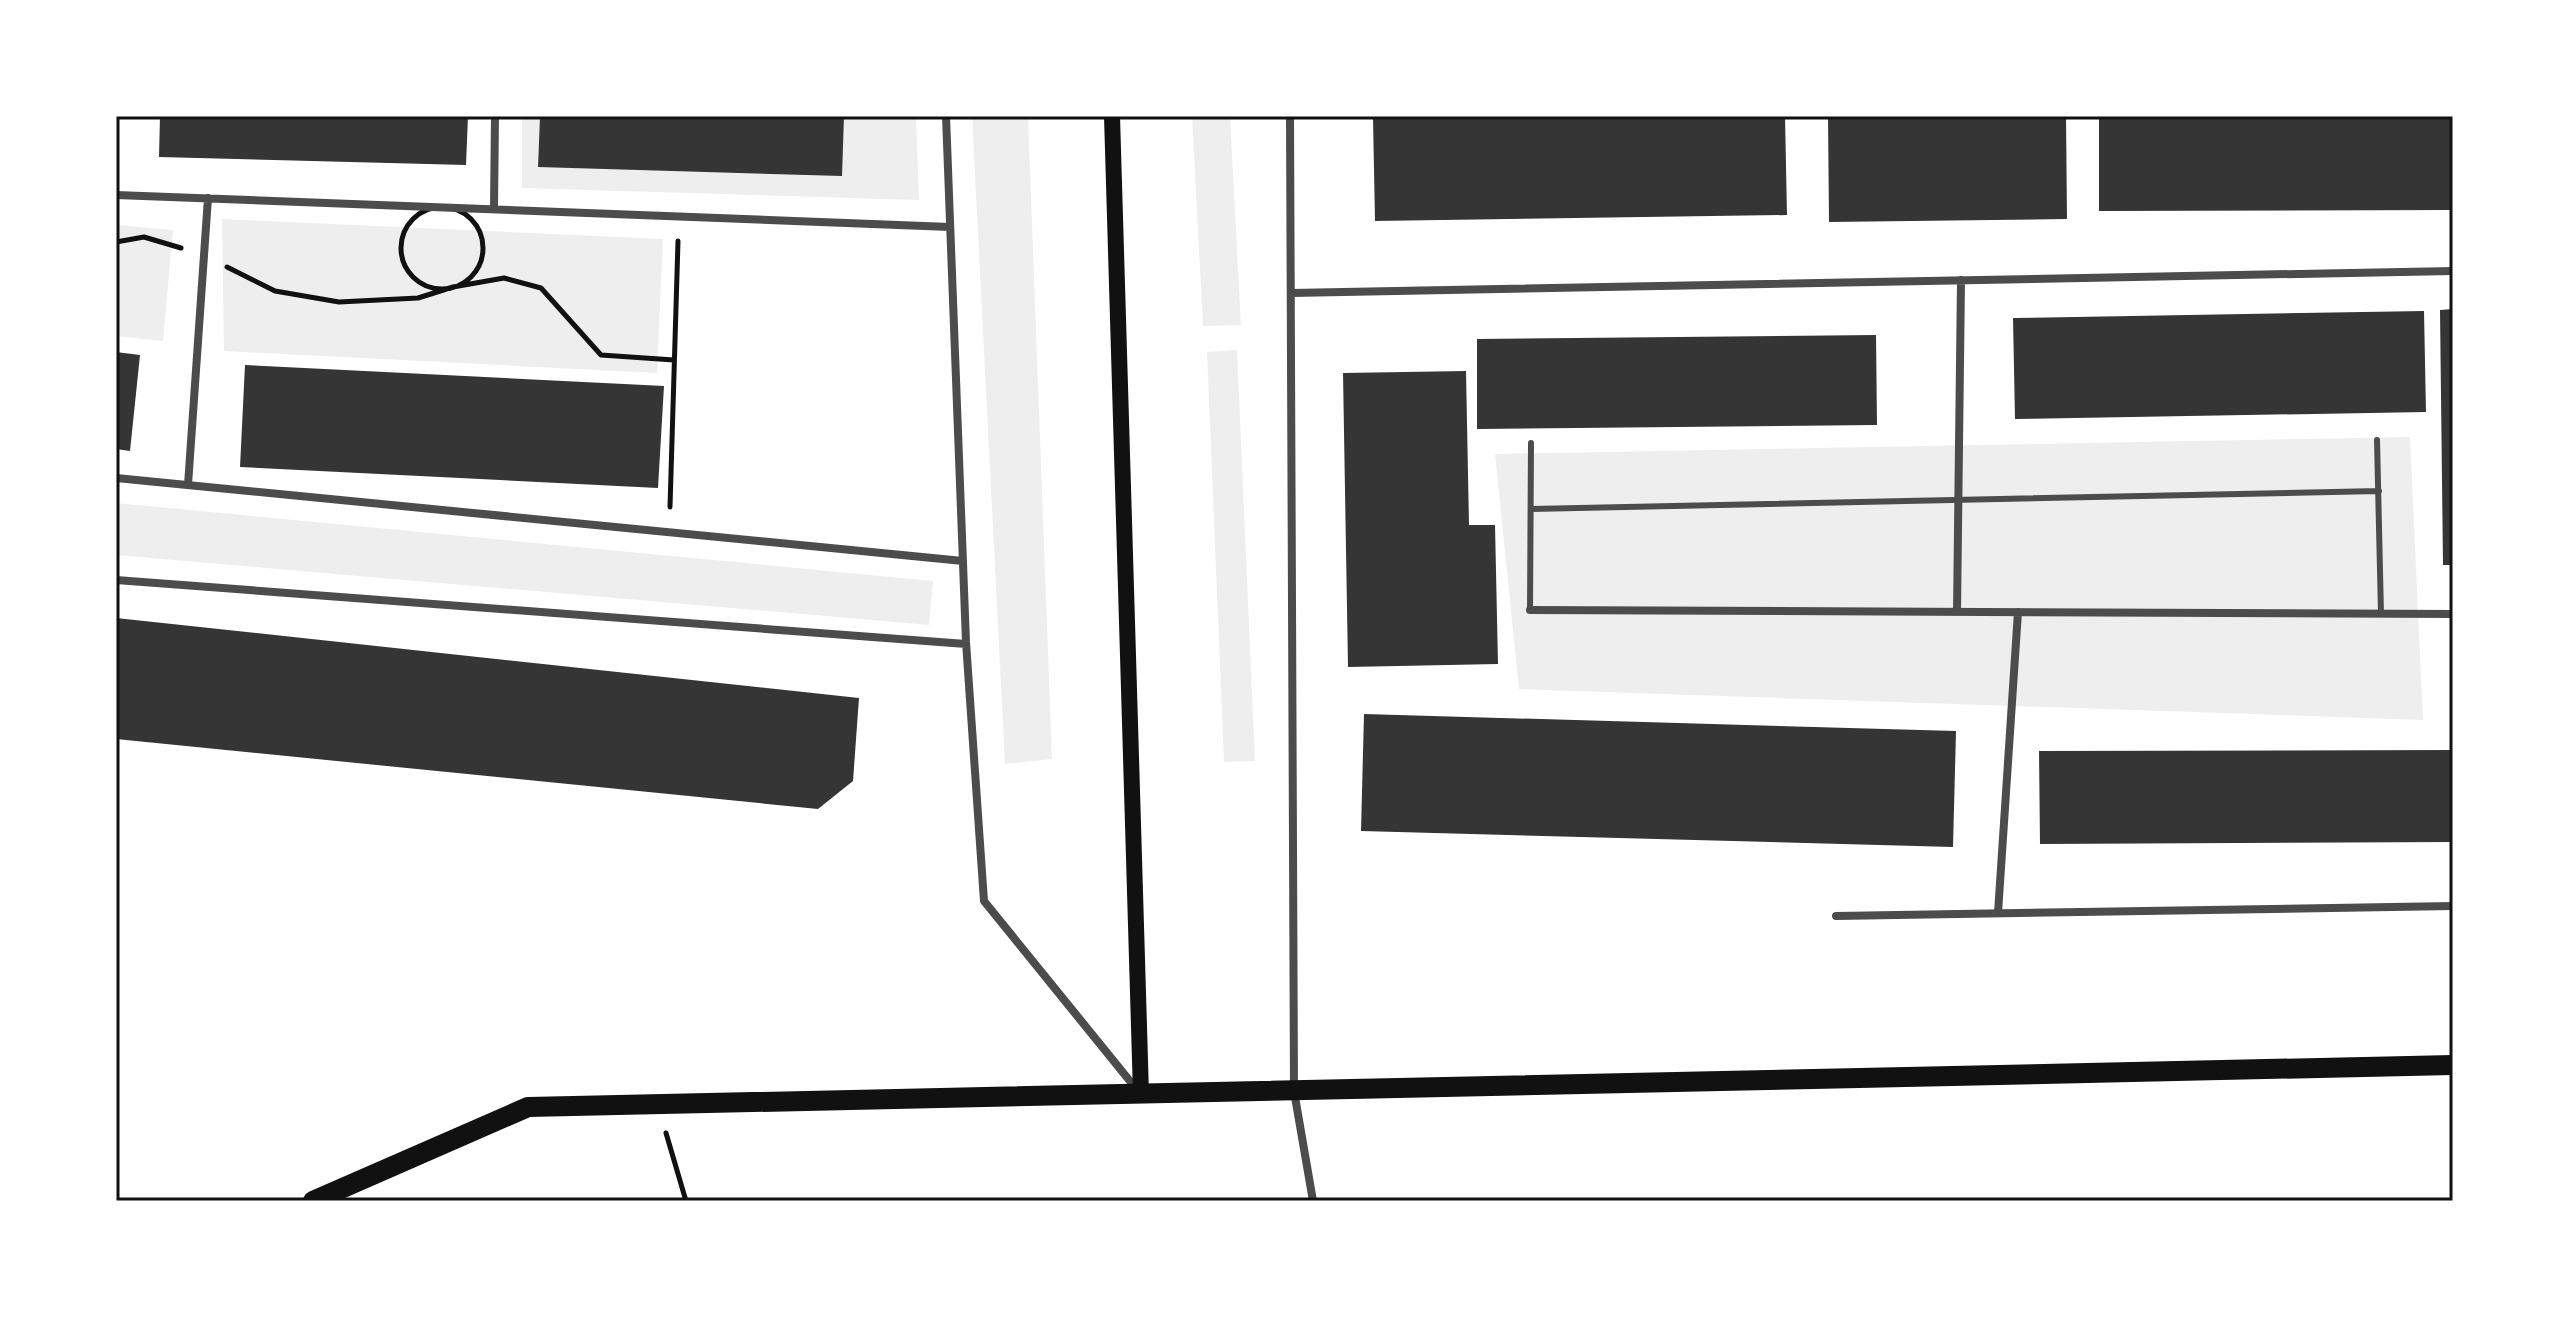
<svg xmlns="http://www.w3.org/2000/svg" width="2569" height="1317" font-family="'PT Sans Narrow',sans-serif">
<rect width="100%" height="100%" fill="#fff"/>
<path fill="#eee" d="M522 116H540L538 166 844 116H916L919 200 522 188Z
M972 116H1028L1052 759 1005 764Z
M1192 116H1230L1241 325 1203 326Z
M222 219 663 239 657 373 224 351Z
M116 225 173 230 163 341 116 336Z
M1237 350 1255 761 1224 762 1207 352Z
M2410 437 2423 720 1519 689 1495 454Z
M116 503 933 581 929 625 116 555Z"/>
<path fill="#353535" d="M160 116H468L466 165 159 157Z
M540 116H844L842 176 538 167Z
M1524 116H1785L1787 215 1375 221 1373 118Z
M1828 116H2066L2067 219 1829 222Z
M2099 116H2453V210L2099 211Z
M2453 309V565H2443L2440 310Z
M2424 311 2426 412 2015 419 2013 318Z
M1876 335 1877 425 1477 429V339Z
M116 352 140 355 130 451 116 449Z
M245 365 664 386 658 488 240 467Z
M1466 371 1469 525H1495L1498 664 1348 667 1343 373Z
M116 618 859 698 853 781 818 809 116 739Z
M1364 714 1956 731 1953 847 1361 831Z
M2453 750V842L2040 844 2039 751Z"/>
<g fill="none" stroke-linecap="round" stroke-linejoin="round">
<path stroke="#111" stroke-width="5" d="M401 248a41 41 0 1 1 82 0a41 41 0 1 1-82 0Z
M116 242 144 237 181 248
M227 267 275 291 339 302 418 298 453 287 504 278 541 288 601 355 674 360
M670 507 678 241
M666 1133 686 1201"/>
<path stroke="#4c4c4c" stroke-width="6" d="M2377 440 2381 614
M1531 509 2379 491
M1530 610 1531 443"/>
<path stroke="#4c4c4c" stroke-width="8" d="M946 116 966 642 984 901 1138 1091
M1290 116 1294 1091 1313 1201
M116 195 950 227
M494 209 495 116
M1291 293 2453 271
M116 478 963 561
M188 485 208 198
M116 580 966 644
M1530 610 2453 614
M1957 612 1961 280
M1998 913 2018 612
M1836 916 2453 906"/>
<path stroke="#111" stroke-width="16" d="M1112 116 1141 1094"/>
<path stroke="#111" stroke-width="20" d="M313 1201 528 1107 2453 1065"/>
</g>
<rect width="2569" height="1317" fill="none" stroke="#ffffff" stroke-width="236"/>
<rect x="118" y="118" width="2333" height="1081" fill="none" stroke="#111" stroke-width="3"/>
</svg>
